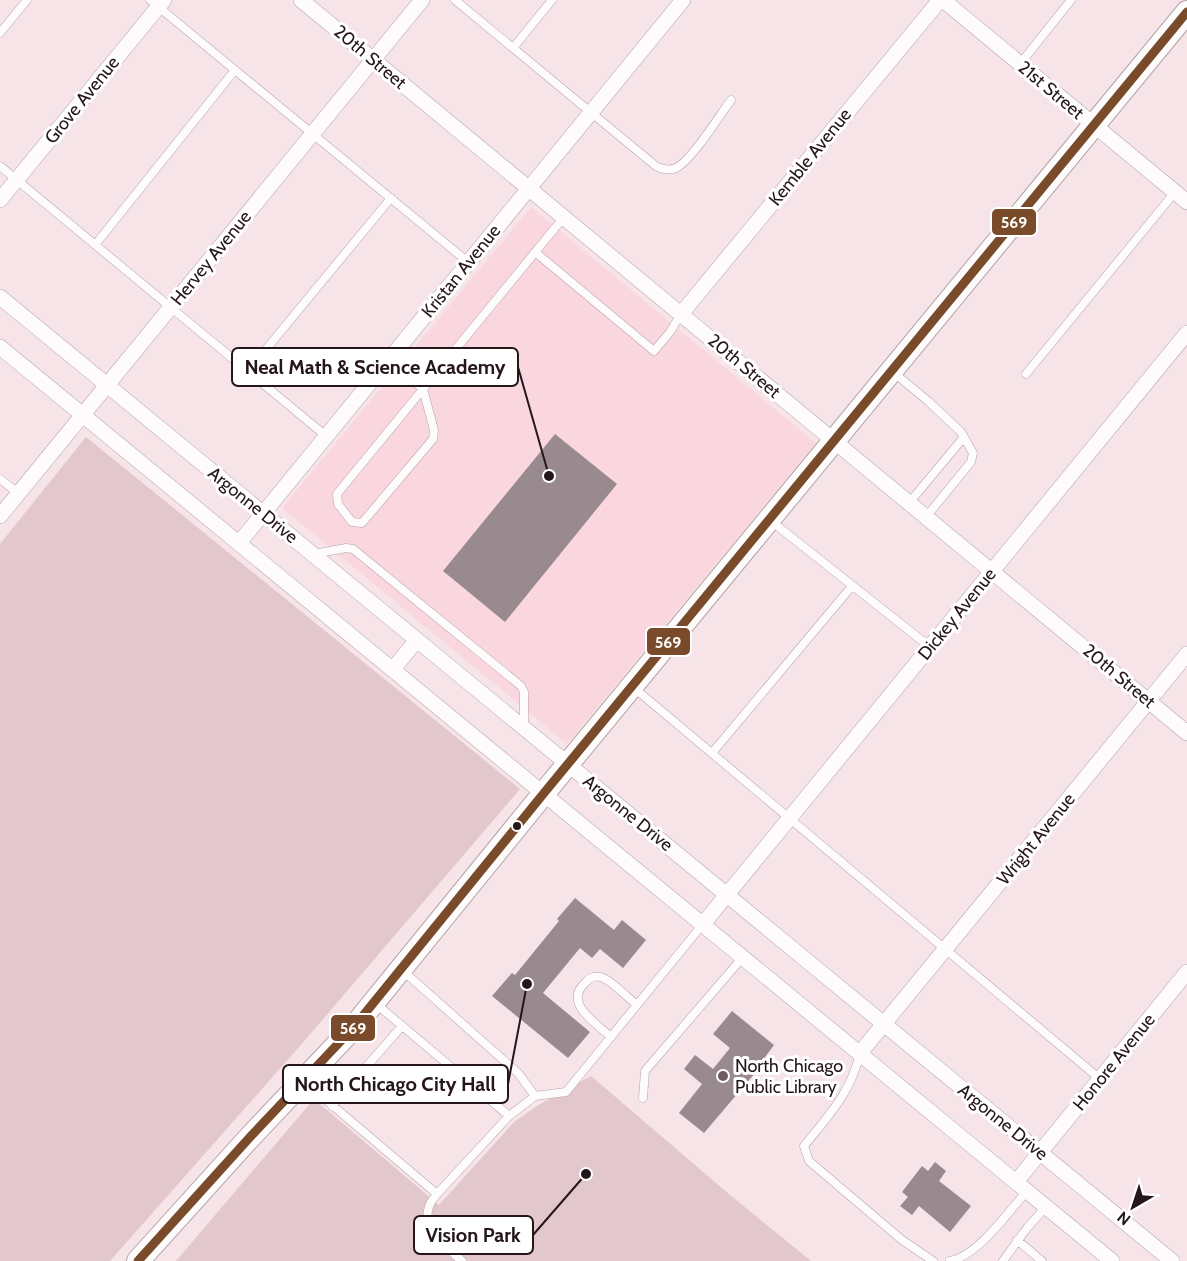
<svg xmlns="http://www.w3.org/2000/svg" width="1187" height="1261" font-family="Cabin,sans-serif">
<rect width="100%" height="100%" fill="#f6e4e8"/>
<path fill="#fad7df" d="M531 207 816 443 567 744 282 508Z"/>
<path fill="#e2c7cd" d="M86 437 520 789 306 1039 110 1261H0V544Z
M591 1076 730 1195 811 1261H176L314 1099 439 1205 514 1122 537 1106Z"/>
<path fill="#988a8e" d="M555 434 617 484 505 622 443 571Z
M575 898 614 930 622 920 646 940 623 968 600 949 592 958 580 948 543 993 590 1032 568 1058 492 996 512 973 515 975 559 921 557 919Z
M732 1011 774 1045 765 1057 767 1059 704 1133 679 1113 702 1084 684 1069 695 1055 713 1069 730 1048 713 1034Z
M935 1162 946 1171 939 1181 971 1206 950 1232 919 1206 912 1215 900 1206 908 1197 902 1192 922 1166 928 1171Z"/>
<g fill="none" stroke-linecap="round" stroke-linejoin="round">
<defs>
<path id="service" d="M150 0 468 262
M455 0 657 167C664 169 669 171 676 168 692 160 719 116 731 100
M0 33 27 0
M513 48 552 0
M1020 64 1071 0
M0 166 326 436
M95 245 235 70
M535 252 654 351 670 332 681 314
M388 360 423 389 434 430 433 439 362 523 352 522 338 504 337 494C413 402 488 309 564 217
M248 371 391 198
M893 372 928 401 961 432 973 453 971 462 926 517
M1026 374 1175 192
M0 479 18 493
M909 503 964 437
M771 521 930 647
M314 554 346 548 353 549 521 686 524 692V726
M633 687 1100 1079
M712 753 852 586
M402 970 518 1073 535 1096
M375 1003 509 1116
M611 1037C596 1023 562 1003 586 982 590 977 597 975 603 978 613 982 628 998 637 1005
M860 1053C851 1093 828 1116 804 1146L809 1161 902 1240 933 1261
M306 1083 437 1194 509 1116 535 1096 566 1092 703 924
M643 1098 645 1071 743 957
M332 1106 402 1026
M437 1194C434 1198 430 1202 429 1207 421 1228 448 1249 462 1261
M1017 1240 1042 1261
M950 1261C978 1256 1008 1212 1027 1191
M1003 1261 1027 1228 1046 1207"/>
<path id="minor" d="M301 0 1187 733
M943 0 1187 202
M0 200 164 0
M0 297 1172 1261
M681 314 940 0
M0 347 1112 1261
M0 516 422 0
M239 543 683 0
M393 669 417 640
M703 924 1187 333
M860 1053 1187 654
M1016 1182 1187 972"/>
<path id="secondary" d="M138 1261 251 1136 353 1028 544 793 1187 12"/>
</defs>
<use href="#service" stroke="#b3a4a8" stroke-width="9"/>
<use href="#minor" stroke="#b3a4a8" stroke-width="16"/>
<use href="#secondary" stroke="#b3a4a8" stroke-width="24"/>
<use href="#service" stroke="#fefbfc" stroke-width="8"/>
<use href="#minor" stroke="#fefbfc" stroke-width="15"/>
<use href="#secondary" stroke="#fefbfc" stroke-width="22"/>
<defs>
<path id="bus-1" d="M138 1261 251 1136 353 1028 544 793 1187 12"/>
</defs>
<use href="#bus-1" stroke="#fff" stroke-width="14"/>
<use href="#bus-1" stroke="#7a4b2a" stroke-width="9"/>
</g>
<circle fill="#25161a" stroke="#fff" stroke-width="2" cx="517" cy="826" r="5"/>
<circle fill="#6e5e62" stroke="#fff" stroke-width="2" cx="723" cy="1076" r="6"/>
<g text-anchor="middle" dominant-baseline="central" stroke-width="6" stroke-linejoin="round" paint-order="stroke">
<g font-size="18" fill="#25161a" stroke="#fff">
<text transform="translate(370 57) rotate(40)">20th Street</text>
<text transform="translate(1051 90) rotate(40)">21st Street</text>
<text transform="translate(82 100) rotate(-51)">Grove Avenue</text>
<text transform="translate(810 157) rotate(-51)">Kemble Avenue</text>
<text transform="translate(211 258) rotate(-51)">Hervey Avenue</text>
<text transform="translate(461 271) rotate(-51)">Kristan Avenue</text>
<text transform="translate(744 366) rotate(40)">20th Street</text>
<text transform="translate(253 505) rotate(39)">Argonne Drive</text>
<text transform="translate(957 614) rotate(-51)">Dickey Avenue</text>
<text transform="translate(1119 676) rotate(40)">20th Street</text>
<text transform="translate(628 813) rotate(39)">Argonne Drive</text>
<text transform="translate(1036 839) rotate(-51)">Wright Avenue</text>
<text transform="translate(1114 1062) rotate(-51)">Honore Avenue</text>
<text transform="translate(1003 1122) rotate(39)">Argonne Drive</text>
</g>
<g font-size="18" fill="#25161a" stroke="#fff" text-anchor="start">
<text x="735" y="1066">North Chicago<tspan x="735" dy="21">Public Library</tspan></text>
</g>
</g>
<path fill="none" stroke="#25161a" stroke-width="2" d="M549 476L518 367M527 984L508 1084M586 1174L533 1235"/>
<g fill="#25161a" stroke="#fff" stroke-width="2">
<circle cx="549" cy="476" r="6"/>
<circle cx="527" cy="984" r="6"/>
<circle cx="586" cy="1174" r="6"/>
</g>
<g fill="#fff" stroke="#25161a" stroke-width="2">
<rect x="232" y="348" width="286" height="38" rx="6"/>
<rect x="283" y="1065" width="225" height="38" rx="6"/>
<rect x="414" y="1216" width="119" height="38" rx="6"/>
</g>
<g font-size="20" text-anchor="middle" font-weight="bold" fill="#25161a">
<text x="375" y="374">Neal Math &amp; Science Academy</text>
<text x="395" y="1091">North Chicago City Hall</text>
<text x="473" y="1242">Vision Park</text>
</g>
<g stroke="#fff" stroke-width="2">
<rect x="991" y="208" width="46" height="28" rx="6" fill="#7a4b2a"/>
<rect x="646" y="627" width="45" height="29" rx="6" fill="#7a4b2a"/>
<rect x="330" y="1014" width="46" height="28" rx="6" fill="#7a4b2a"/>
</g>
<g font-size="16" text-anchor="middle" font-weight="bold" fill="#fff">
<text x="1014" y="228">569</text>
<text x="668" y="648">569</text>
<text x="353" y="1034">569</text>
</g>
<g transform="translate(1133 1207) rotate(219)" stroke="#ffffff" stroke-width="4.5" paint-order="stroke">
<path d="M0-4.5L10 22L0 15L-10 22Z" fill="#25161a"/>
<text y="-9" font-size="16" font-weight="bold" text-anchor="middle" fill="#25161a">N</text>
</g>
</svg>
